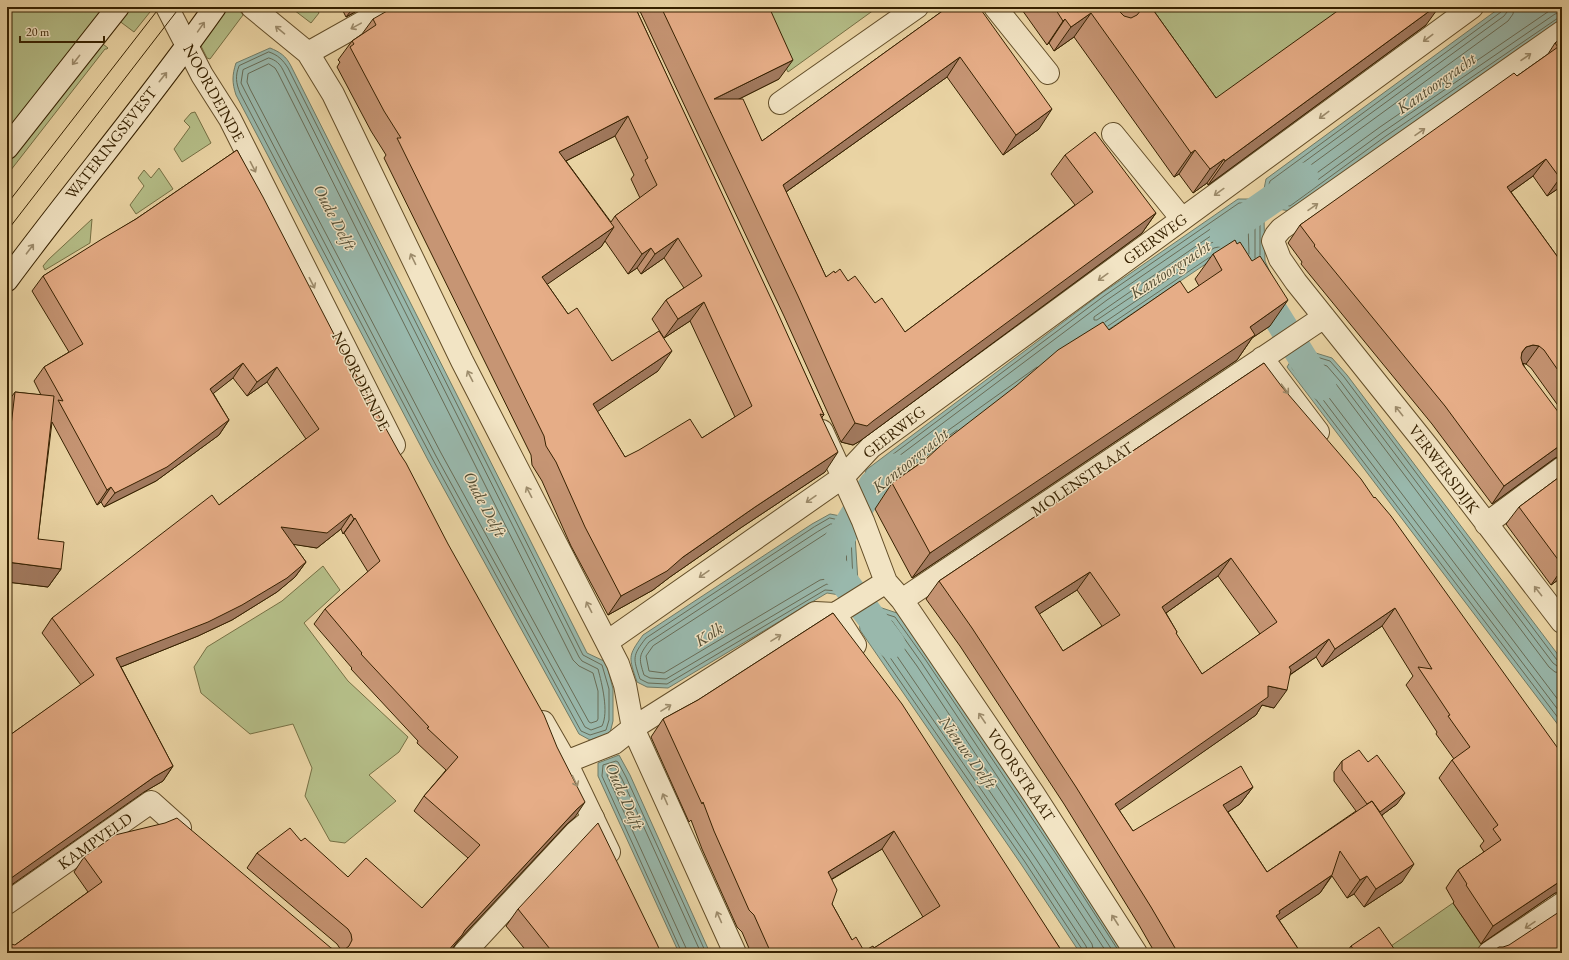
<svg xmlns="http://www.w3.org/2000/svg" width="1569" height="960" font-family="'EB Garamond',serif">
<rect width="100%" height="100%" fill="#ebd5a5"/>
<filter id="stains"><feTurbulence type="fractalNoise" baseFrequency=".005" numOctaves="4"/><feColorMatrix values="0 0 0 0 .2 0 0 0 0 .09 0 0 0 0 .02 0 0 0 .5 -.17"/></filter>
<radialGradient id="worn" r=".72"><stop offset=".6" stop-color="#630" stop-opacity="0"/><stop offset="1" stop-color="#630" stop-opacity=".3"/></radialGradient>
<path fill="#b5be88" stroke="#767044" d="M7 7H109L7 137Z
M127 7H154L134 32 118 20Z
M223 7H234L242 13 243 15 210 59 207 58 199 42Z
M290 7H316L319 13 311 23Z
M756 7H878L788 72Z
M1144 7H1346L1201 112Z
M99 41 108 48 107 49H105L7 175V157Z
M195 112 211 143 182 162 174 149 190 127 184 121 191 113Z
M159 168 173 189 136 214 130 205 144 186 138 178 144 170 151 178Z
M92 219 90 243 45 270 43 266 49 259Z
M323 566 340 590 304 623 348 681 408 737 399 752 369 775 396 801 345 843 330 841 305 796 312 768 293 724 250 734 201 693 194 667 207 647 282 601Z
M1453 903 1484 949 1478 953H1395L1391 946Z"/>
<path fill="#99b8ac" stroke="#717c67" d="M1501 7H1562V20L1389 140 1290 211 1278 209 1264 189 1266 179Z
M270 48C280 52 286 56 291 66L587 653 606 662 613 689V721L610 733 590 740 579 734 428 460 236 95C232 83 232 75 236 63Z
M1238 199H1250L1264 218 1265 261 1286 307 1288 323 1274 333 1219 255 1022 388 913 466 876 499 861 492 866 470 1102 293Z
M1306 350 1332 358 1347 375 1562 660V730L1287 367 1292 359Z
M830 514 846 517 855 535 858 582 840 595 827 593 668 688 647 687 637 682C629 657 627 657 643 635L812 524Z
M876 606 897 613 929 657 1059 852 1124 953H1080L1021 864 860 630 859 620Z
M619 755 630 775 710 953H679L598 776V763Z"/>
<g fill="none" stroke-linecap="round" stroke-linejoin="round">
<path stroke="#686c56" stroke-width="1" d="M1503 7 1501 12 1270 181 1268 188 1280 204 1290 206 1386 136 1558 18 1562 17
M1508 7 1507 12 1504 16 1274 184V187L1283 200 1289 201 1383 132 1555 14 1562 12
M1514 7 1513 14 1508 21 1282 186V188L1285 194H1288L1380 127 1555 7
M269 52C278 55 283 60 288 68L583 655 602 665 609 689V720L606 730 590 735 581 731 432 458 240 93C236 83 235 76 239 66Z
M269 58C276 60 280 64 283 70L579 657 582 661 598 669C602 684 609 712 602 726L591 730 585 727 436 456 245 91 241 83 243 70Z
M269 64 275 68 278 73 573 660 579 666 593 673 598 691V719L597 721 591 723 589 722 441 453 250 89 247 82 248 74Z
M1231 241 1218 240 1211 243 1097 320H1094V317L1111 305 1241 215 1248 223 1249 254
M1105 322 1214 248 1223 246
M1108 326 1210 257
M1037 367 908 459 875 487H872L874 475 891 462 1107 300 1241 208H1245L1255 221V258
M957 430 911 463 876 493 866 490 870 472 888 458 1104 296 1239 203H1248L1260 220V255
M830 518 843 521 851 537 853 581 839 591 825 590 667 684 648 683 640 679C633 658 632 656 646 638L814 527Z
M831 524 840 525 846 538 847 579 838 586 827 584 823 586 666 679 650 678 644 675C639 659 638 656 649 642L817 532Z
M832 530 836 531 840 540 841 576 836 579H826L820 580 664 673 649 671 646 656 653 646Z
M1562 662 1557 660 1344 377 1330 361 1307 354 1295 362 1292 368 1562 723
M1562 667 1557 666 1553 663 1340 381 1327 366 1308 360 1299 365V368L1562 715
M1562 673 1555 672 1549 667 1336 384 1324 371 1308 367V370L1562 705
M682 953 602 776 603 765 616 761 618 762 626 777 706 953
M687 953 686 948 607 775 608 769 615 767 622 779 701 953
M1083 953 1082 949 1025 862 864 629V621L876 611 895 617 925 659 1056 854 1120 953
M1088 953 1086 946 1029 859 869 627V623L877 617 892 621 921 662 1051 857 1114 953
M1094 953 1092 944 1034 856 877 627 878 623 888 626 917 666 1046 860 1107 953"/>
<path stroke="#99b8ac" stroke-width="29" d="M1224 233 1304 177
M1262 293 1312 373 1322 386
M828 558 873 485 895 468
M827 559 891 644"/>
<defs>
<path id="pedestrian" d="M464 953 576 832 593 818"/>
<path id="minor" d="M167 7 202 75 230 119 394 445
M252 7 308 53 333 94 462 361 618 664 625 685 633 728 735 953
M995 7 1048 73
M1562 32 1281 229 1276 235 1273 241 1280 259 1296 282 1428 447 1562 622
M308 53 390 7
M780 103 917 7
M1113 134 1182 219
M1262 358 1318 432
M822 431 863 521 886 582 902 600 1033 793 1136 953
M1486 524 1562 468
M902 600 1324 317
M835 614 855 645
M607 642 843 477 871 447 1472 7
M543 722 566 762 609 852
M566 762 614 743 633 728 815 613 835 614 886 582
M7 903 151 802 180 828
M1489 953 1562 904"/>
<path id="secondary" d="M7 148 118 7
M7 280C75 188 149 101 215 7"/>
</defs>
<use href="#pedestrian" stroke="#634e29" stroke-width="24"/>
<use href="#minor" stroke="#634e29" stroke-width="24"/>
<use href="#secondary" stroke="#362100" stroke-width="24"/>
<use href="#pedestrian" stroke="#f2e4c4" stroke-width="22"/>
<use href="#minor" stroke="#f2e4c4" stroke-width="22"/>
<use href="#secondary" stroke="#f2e4c4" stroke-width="22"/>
<path stroke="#362100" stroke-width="1" d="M7 204 160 7
M7 231 180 7"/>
</g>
<path fill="#c69574" stroke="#362100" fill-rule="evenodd" d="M341 7H364L346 17Z
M635 7 824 415 822 417 825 472 742 527 670 577 653 590 608 615 571 546 542 481 532 465 531 455 384 158 386 155 371 131 337 67 340 62 338 60 352 41 362 34 373 19ZM615 136 634 175 631 179 640 198 615 216 611 222 566 161ZM605 241 628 274 637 268 641 274 664 258 684 288 666 300 652 319 664 338 690 321 735 417 702 438 625 457 597 411 658 371 612 361 568 314 547 284 601 247Z
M638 7H769L779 79 739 99 762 141 948 7 1039 129 1003 155 947 77 786 192 826 277 835 273 848 281 875 303 905 332 1075 205 1051 174 1065 155 1156 213 1142 233 860 441 853 445 841 442 784 316Z
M1020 7H1151L1216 98 1426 25 1208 185 1207 183 1193 193 1179 174 1174 177 1074 37 1054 51 1049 43 1047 45Z
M1562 38V186L1547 196 1533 176 1511 192 1562 263V411L1531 368 1526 364 1523 363 1560 456 1555 458 1492 504 1432 424 1301 264 1302 262 1288 243 1300 225 1517 76 1548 54 1555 43Z
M237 150 575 817 567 824 458 941 449 953 15 945 88 892 74 872 84 857 338 951 341 950 337 944 247 868 257 853 301 841 348 877 422 908 468 858 414 811 424 796 446 770 417 743 418 741 351 669 352 668 314 624 325 609 368 572 344 533 343 534 341 529 317 548 293 544 306 562 295 577 277 592 232 620 198 636 121 667 173 766 163 781 144 792 10 735 81 685 42 633 52 618 219 505 306 439 267 382 247 396 233 378 213 393 229 420 219 435 156 481 104 507 101 502 97 505 52 422 38 539 61 569 48 587 7 582V403L15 392 41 395 34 381 44 367 69 352 32 291 43 276 136 219Z
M1213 254 1270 326 1252 338 1237 360 912 578 875 509 892 483 1109 330 1188 293 1199 286 1195 279Z
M1264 363 1562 892 1555 893 1481 944 1453 903 1454 902 1446 888 1458 870 1484 852 1480 846 1484 841 1439 778 1452 760 1454 759 1436 734 1437 732 1406 685 1413 676 1382 626 1322 667 1316 657 1290 675 1274 708 1262 705 1256 715 1119 810 1133 831 1253 787 1240 804 1228 812 1267 872 1356 811 1334 781V772L1342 761 1397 804 1382 815 1402 882 1364 907 1354 894 1347 898 1332 876 1320 893 1279 920 1301 953H1155L1139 925 1064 804 960 646 926 599 939 581ZM1218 576 1260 634 1202 674 1176 634 1177 632 1166 613ZM1077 590 1102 626 1063 651 1039 614Z
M1562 475V577L1551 585 1506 524 1519 507Z
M833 613 1063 953H751L742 932 737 927 702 849 691 820 689 822 651 737 663 719 698 700ZM882 849 923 917 874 948 864 951 852 940 832 904 831 880Z
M518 909 661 953H528L506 926Z
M1351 946 1397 953H1346Z"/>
<path fill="#a1795e" stroke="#362100" d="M354 7H364L346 17Z
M1435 7H1439L1426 25 1208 185 1225 161Z
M1091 13 1074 37 1054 51 1071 27Z
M1065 19 1049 43 1047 45 1063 21Z
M960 57 947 77 769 204 783 185Z
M793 60 779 79 711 113 714 99Z
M1052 109 1039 129 1003 155 1016 135Z
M628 116 615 136 546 171 559 152Z
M1195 150 1179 174 1174 177 1191 153Z
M1224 159 1207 183 1193 193 1210 169Z
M1546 159 1533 176 1494 204 1507 187Z
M1562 176V186L1547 196 1560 178Z
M1156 213 1142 233 860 441 853 445 841 442 855 423Z
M614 227 601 247 529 297 542 277Z
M678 238 664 258 641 274 655 254Z
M651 248 637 268 628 274 642 254Z
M1288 300 1270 326 1252 338 1237 360 912 578 930 553Z
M704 302 690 321 664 338 678 319Z
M1533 345 1539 346 1526 364 1520 363 1513 365 1526 347Z
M672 351 658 371 579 424 593 404Z
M243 363 233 378 200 404 210 389Z
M277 367 267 382 247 396 257 382Z
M229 420 219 435 156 481 104 507 115 493Z
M1562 444V456H1560L1555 458 1492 504 1504 486Z
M838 452 825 472 742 527 670 577 653 590 608 615 621 596 683 557 755 507Z
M111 487 101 502 97 505 107 490Z
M351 514 341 529 317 548 271 541 281 527Z
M355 518 344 533 343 534 354 519Z
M1231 558 1218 576 1149 625 1162 607Z
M7 562 61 569 48 587 7 582Z
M306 562 295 577 277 592 232 620 198 636 106 673 116 658Z
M1562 569V577L1551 585Z
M1090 572 1077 590 1022 625 1035 607Z
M1395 608 1382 626 1322 667 1335 649Z
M1329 639 1316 657 1276 684 1289 667Z
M1268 686 1287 690 1274 708 1262 705 1256 715 1103 822 1115 804Z
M173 766 163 781 144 792 7 888V881L10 878 154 777Z
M1253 787 1240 804 1211 823 1223 805Z
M1405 793 1397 804 1367 826 1375 815Z
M585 802 575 817 567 824 458 941 449 953H446L465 930 577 809Z
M894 831 882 849 815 889 828 872Z
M1414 864 1402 882 1364 907 1376 889Z
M1332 875 1320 893 1271 926 1268 931 1279 911Z
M1367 876 1354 894 1347 898 1360 880Z
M1562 880V892L1555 893 1481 944 1493 926Z"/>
<path fill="#e6ad87" stroke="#362100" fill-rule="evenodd" d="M394 7H635L775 307 824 415 820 414 838 452 755 507 683 557 667 571 621 596 585 527 556 462 546 446 544 436 397 138H401L384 111 350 47 354 44 352 41 376 25 373 19ZM628 116 648 158 645 160 657 185 615 216 642 254 651 248 655 254 678 238 702 276 666 300 678 319 704 302 752 406 702 438 690 419 639 450 625 457 593 404 672 351 659 331 612 361 577 308 568 314 542 277 614 227 559 152Z
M661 7H769L793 60 714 99H743L762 141 948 7H979L1052 109 1016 135 960 57 783 185 826 277 834 271 835 273 840 269 848 281 855 276 875 303 882 298 905 332 1093 192 1065 155 1095 132 1156 213 873 421 867 426 855 423 798 296Z
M1054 7H1116L1120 12 1124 16 1131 18 1137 15 1141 10 1142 7H1151L1216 98 1343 7H1435L1225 161 1224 159 1210 169 1195 150 1191 153 1091 13 1071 27 1065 19 1063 21Z
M1562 38V176L1560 178 1546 159 1507 187 1562 263V376L1544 350 1539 346 1533 345 1526 347 1522 352 1521 358 1523 365 1562 417V444L1504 486 1445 406 1314 246 1315 245 1300 225 1514 73 1517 76 1558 47 1555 43Z
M237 150 263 197 338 342 400 454 406 463 448 544 544 715 557 747 585 802 577 809 465 930 462 935 446 953H7V943L15 945 102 882 84 857 115 835 165 823 177 818 331 948 338 951 344 950 349 946 352 940 351 934 348 929 257 853 290 828 301 841 305 838 348 877 366 858 422 908 480 845 424 796 458 757 427 728 429 727 361 654 362 653 325 609 380 561 355 518 354 519 351 514 327 533 281 527 306 562 287 578 242 605 208 622 116 658 173 766 154 777 7 881V732L10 735 94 675 52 618 212 495 219 505 319 429 277 367 257 382 243 363 210 389 229 420 167 467 115 493 111 487 107 490 58 400 63 401 44 367 83 344 43 276 102 239 136 219Z
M1235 240 1237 244 1240 242 1252 261 1260 256 1288 300 1250 327 1255 335 930 553 892 483 925 460 950 437 1016 386 1058 350 1103 322 1109 330 1180 281 1188 293 1222 270 1213 254Z
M1264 363 1282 387 1361 479 1374 498 1375 497 1391 516 1562 754V880L1493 926 1466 885 1467 884 1458 870 1501 840 1493 829 1498 825 1452 760 1470 747 1448 716 1450 715 1418 667 1432 669 1395 608 1335 649 1329 639 1289 667 1291 670 1287 690 1268 686V697L1115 804 1133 831 1241 766 1253 787 1223 805 1267 872 1372 801 1414 864 1376 889 1367 876 1360 880 1340 851 1332 875 1279 911 1280 913 1276 916 1301 953H1178L1151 907 1076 787 972 628 939 581ZM1231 558 1277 622 1202 674 1176 633 1177 632 1162 607ZM1090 572 1120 615 1063 651 1035 607Z
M15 392 54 396 38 539 64 542 61 569 7 562V460Z
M1562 475V565L1519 507Z
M833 613 902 704 1063 953H771L754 915 749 910 714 831 703 802 702 804 663 719 698 700ZM894 831 940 906 874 948 873 946 864 951 856 937 852 940 832 904 837 890 828 872Z
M1359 750 1368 762 1377 755 1405 793 1380 812 1372 801 1367 804 1342 770V761Z
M598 823 657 944 661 953H546L550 949 518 909Z
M1562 910V953H1490L1499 947H1503L1509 945Z
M1379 927 1397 953H1356L1351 946Z"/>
<defs><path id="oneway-shaft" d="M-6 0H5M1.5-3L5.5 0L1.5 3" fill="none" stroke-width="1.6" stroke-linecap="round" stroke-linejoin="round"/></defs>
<g stroke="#9d8c6c">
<use href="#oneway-shaft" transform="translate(356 26) rotate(151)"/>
<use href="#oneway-shaft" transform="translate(201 27) rotate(-55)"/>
<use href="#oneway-shaft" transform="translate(280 30) rotate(-140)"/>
<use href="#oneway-shaft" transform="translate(1428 38) rotate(143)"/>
<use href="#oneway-shaft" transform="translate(1526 57) rotate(-35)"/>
<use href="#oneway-shaft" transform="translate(76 60) rotate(128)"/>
<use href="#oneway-shaft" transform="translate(163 77) rotate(-51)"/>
<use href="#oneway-shaft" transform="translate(1324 115) rotate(143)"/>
<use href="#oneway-shaft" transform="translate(1420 132) rotate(-35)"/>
<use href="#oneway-shaft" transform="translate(253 167) rotate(63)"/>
<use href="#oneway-shaft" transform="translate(1219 192) rotate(144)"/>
<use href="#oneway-shaft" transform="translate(1313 207) rotate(-35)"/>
<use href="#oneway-shaft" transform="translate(30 249) rotate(-53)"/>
<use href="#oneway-shaft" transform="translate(413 259) rotate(-116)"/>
<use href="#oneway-shaft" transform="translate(1103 277) rotate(144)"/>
<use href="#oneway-shaft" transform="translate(312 283) rotate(63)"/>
<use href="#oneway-shaft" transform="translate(470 376) rotate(-117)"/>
<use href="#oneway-shaft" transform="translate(1285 389) rotate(53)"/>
<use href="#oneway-shaft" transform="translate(1399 411) rotate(-129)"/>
<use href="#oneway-shaft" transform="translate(529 492) rotate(-117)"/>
<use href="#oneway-shaft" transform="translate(811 499) rotate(145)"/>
<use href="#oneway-shaft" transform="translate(704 574) rotate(145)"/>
<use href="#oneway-shaft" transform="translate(1538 591) rotate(-128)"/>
<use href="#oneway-shaft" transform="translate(589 607) rotate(-117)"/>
<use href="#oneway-shaft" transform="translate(776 638) rotate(-32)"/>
<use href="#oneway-shaft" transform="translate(666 708) rotate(-32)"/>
<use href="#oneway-shaft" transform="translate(982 718) rotate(-124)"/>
<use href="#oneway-shaft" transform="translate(575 781) rotate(64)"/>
<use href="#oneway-shaft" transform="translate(665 799) rotate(-114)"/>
<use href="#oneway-shaft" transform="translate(719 917) rotate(-114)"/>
<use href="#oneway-shaft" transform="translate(1115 920) rotate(-123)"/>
<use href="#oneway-shaft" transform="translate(1530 925) rotate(146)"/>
</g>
<g text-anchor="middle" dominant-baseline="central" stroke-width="3" stroke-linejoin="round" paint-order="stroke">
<g font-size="16" fill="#362100" stroke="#f2e4c4">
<text transform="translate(214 93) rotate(61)">NOORDEINDE</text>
<text transform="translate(111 143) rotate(-52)">WATERINGSEVEST</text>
<text transform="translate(1155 239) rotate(-36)">GEERWEG</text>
<text transform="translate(361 381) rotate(63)">NOORDEINDE</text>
<text transform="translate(894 432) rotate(-38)">GEERWEG</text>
<text transform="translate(1444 469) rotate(53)">VERWERSDIJK</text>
<text transform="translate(1082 479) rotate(-34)">MOLENSTRAAT</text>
<text transform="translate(1021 775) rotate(56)">VOORSTRAAT</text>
<text transform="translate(95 841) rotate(-35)">KAMPVELD</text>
</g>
<g font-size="17" font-style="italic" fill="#544e34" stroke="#f2e4c4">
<text transform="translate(1436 83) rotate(-35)">Kantoorgracht</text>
<text transform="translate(335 217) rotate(62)">Oude Delft</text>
<text transform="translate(1170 269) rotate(-33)">Kantoorgracht</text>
<text transform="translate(910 460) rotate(-39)">Kantoorgracht</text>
<text transform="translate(485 504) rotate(62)">Oude Delft</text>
<text transform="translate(709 634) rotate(-32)">Kolk</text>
<text transform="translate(968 752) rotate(54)">Nieuwe Delft</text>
<text transform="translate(625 796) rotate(66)">Oude Delft</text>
</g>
</g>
<rect width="1569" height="960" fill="none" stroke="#ebd5a5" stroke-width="24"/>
<rect x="8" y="8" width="1553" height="944" fill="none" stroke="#362100" stroke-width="2"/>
<rect x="12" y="12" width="1545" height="936" fill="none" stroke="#362100"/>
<path d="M20 36v6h84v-6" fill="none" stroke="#362100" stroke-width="2"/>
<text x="26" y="36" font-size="12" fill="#362100" stroke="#f2e4c4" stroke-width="3" paint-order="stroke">20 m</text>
<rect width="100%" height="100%" filter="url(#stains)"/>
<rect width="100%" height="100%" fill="url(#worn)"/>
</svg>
